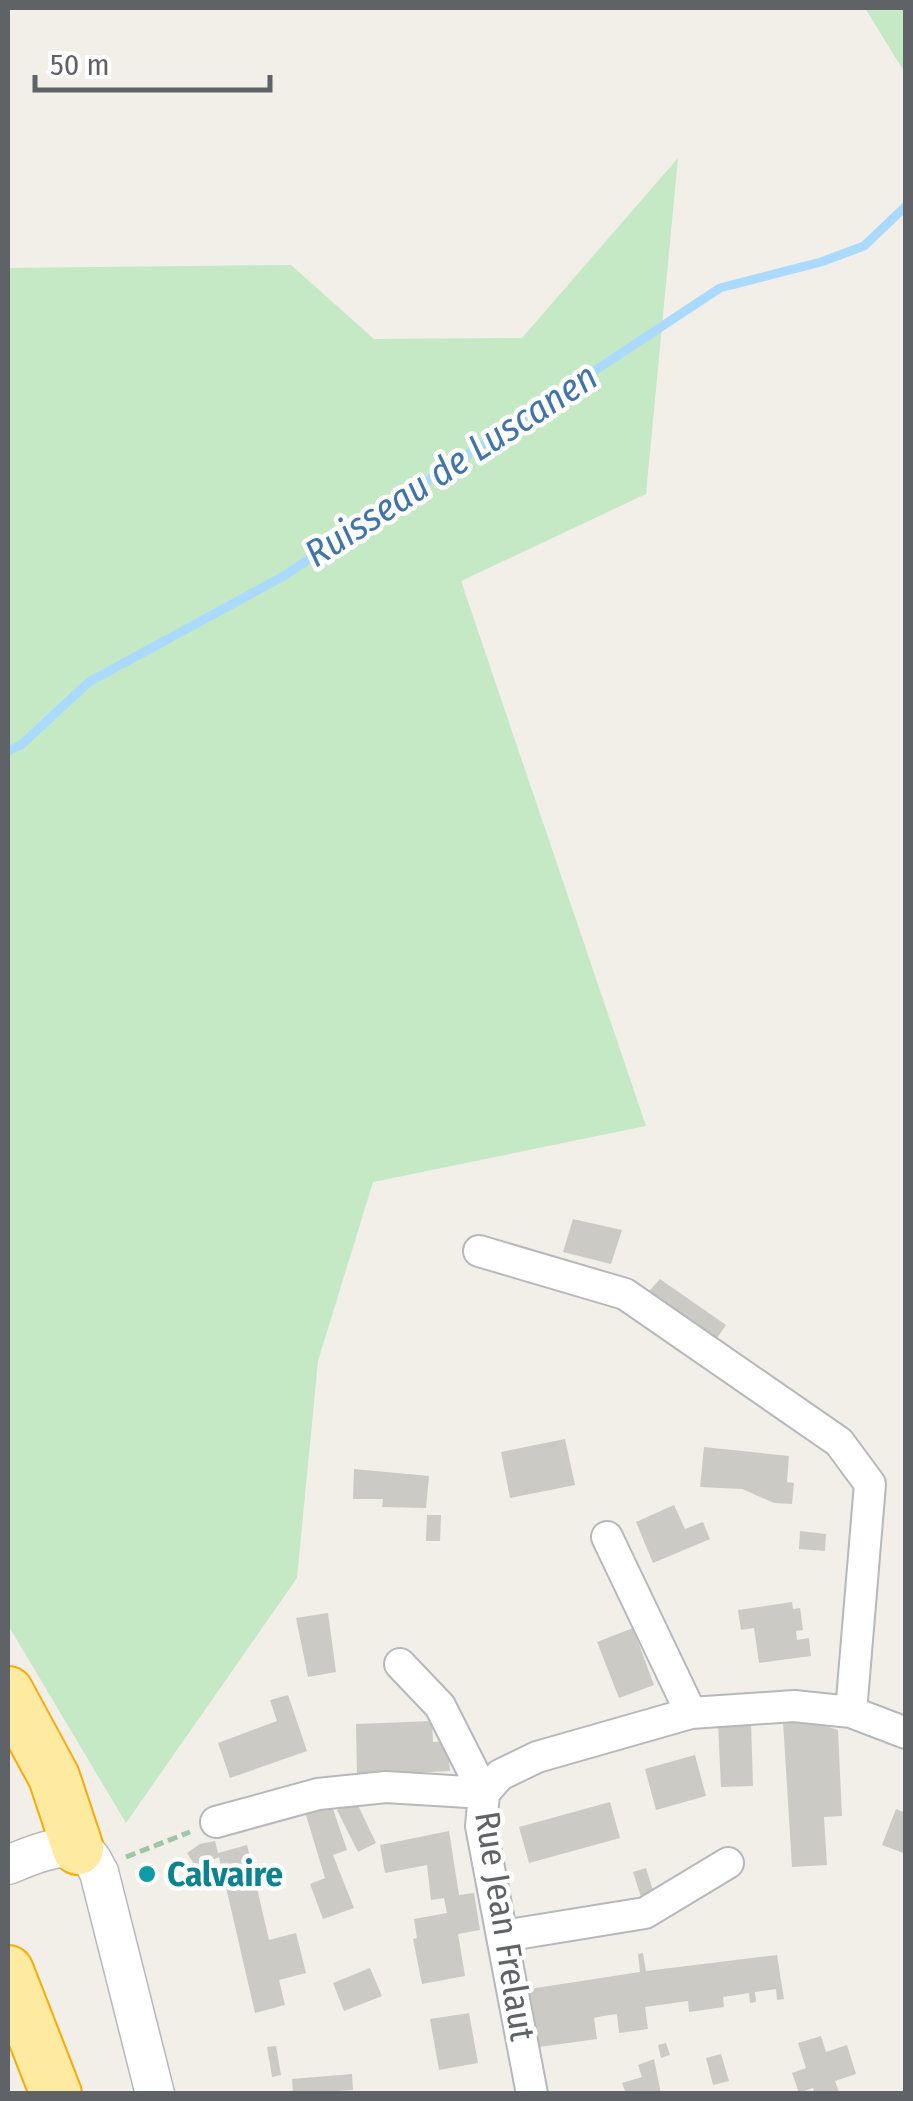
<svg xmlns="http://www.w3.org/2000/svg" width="913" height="2101" font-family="'Fira Sans Condensed',sans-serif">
<rect width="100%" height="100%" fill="#f1efe8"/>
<path fill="#c5e8c5" d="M865 8H905V73Z
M678 158 646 494 461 581 646 1126 373 1182 318 1361 297 1578 126 1823 8 1625V268L291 265 374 339 522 338Z"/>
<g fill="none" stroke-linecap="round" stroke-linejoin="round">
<path stroke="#aadaff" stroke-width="9" d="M8 751 21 745 89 682 282 577 720 288 821 262 864 246 906 206"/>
</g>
<path fill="#cccac5" d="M573 1219 622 1230 611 1264 563 1252Z
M660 1279 726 1325 711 1347 642 1299Z
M565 1439 575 1485 510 1498 501 1452Z
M704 1447 789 1456 787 1482 794 1483 792 1504 774 1503 742 1489 700 1487Z
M354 1469 429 1476 426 1508 382 1507 383 1499H353Z
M674 1505 685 1529 703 1522 710 1539 653 1563 636 1522Z
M427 1515H441L440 1541H426Z
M800 1531 826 1534 825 1551 799 1549Z
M792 1602 793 1609 800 1608 803 1630 796 1631 797 1640 809 1638 811 1656 759 1663 754 1628 741 1630 738 1610Z
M328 1613 336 1672 308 1677 296 1618Z
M633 1628 654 1685 619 1698 597 1642Z
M288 1695 307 1751 230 1778 218 1743 277 1721 270 1700Z
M432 1721 433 1742 447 1741 450 1771 357 1776 356 1724Z
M783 1721 816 1723 838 1730 842 1816 824 1817 827 1865 792 1867Z
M751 1722 753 1786 721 1787 718 1723Z
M695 1755 706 1796 656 1810 645 1769Z
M356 1801 376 1843 358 1852 337 1810Z
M610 1802 620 1838 529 1863 519 1827Z
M331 1803 347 1850 333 1855 354 1908 323 1919 310 1884 325 1878 305 1812Z
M896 1809 906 1813V1854L882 1845Z
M449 1831 459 1895 474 1893 480 1930 458 1934 465 1976 422 1984 413 1939 417 1938 414 1919 447 1913 444 1898 431 1900 427 1865 385 1873 380 1845Z
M215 1841 218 1853 247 1845 269 1940 296 1933 306 1973 279 1980 285 2005 255 2013 219 1857 196 1867 187 1853 200 1844Z
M646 1868 654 1894 641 1897 633 1872Z
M643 1953 646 1971 777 1955 784 1999 777 2000 776 1989 755 1992 756 2002 750 2003 749 1993 723 1997 724 2007 689 2012 688 2001 645 2007 648 2029 619 2033 617 2014 603 2016 594 2018 597 2039 539 2047 529 1989 640 1972 638 1954Z
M370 1968 382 1996 344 2011 333 1983Z
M469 2013 478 2063 439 2070 430 2019Z
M821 2036 826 2052 847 2045 856 2074 835 2081 839 2092 836 2094H815L813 2088 799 2093 792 2073 806 2068 798 2043Z
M666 2043 670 2055 661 2058 658 2045Z
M276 2046 281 2075 272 2077 267 2047Z
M721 2054 729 2081 713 2085 706 2058Z
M654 2059 661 2094H626L622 2083 642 2077 638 2065Z
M352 2074 353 2090 293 2094 292 2079Z"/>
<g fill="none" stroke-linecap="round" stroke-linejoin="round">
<defs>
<path id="minor" d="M479 1251 625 1294 839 1442 870 1484 851 1712
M607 1537 691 1713
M400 1664 440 1706 484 1793 481 1826 532 2094
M216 1822 318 1794 386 1787 484 1793 500 1775 537 1757 691 1713 794 1706 851 1712 906 1733
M503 1936 645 1913 728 1863"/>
<path id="tertiary" d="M8 1865C28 1857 71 1836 90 1857 94 1861 95 1867 99 1872L155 2094"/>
<path id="trunk" d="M8 1692 54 1777 78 1849
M8 1971 56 2094"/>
</defs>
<use href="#minor" stroke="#b5b8bc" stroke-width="34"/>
<use href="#tertiary" stroke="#b5b8bc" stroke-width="41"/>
<use href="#trunk" stroke="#f9ab00" stroke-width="54"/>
<path stroke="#9cc7a9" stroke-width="5" stroke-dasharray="10 5" stroke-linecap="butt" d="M126 1857 190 1832"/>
<use href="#minor" stroke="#fff" stroke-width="30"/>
<use href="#tertiary" stroke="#fff" stroke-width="38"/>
<use href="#trunk" stroke="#feeaa1" stroke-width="50"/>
</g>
<circle fill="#0f9aa8" stroke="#fff" stroke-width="4" cx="147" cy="1874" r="10"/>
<g text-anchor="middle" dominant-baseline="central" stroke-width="9" stroke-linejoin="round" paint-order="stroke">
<g font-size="35" font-weight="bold" fill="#0d838f" stroke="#fff" text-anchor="start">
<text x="167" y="1874">Calvaire</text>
</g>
<g font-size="35" fill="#5f6368" stroke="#fff">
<text transform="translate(505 1926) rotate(81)">Rue Jean Frelaut</text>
</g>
<g font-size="38" font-style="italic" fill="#4174aa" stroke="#fff">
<text transform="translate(451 465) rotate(-33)">Ruisseau de Luscanen</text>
</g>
</g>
<rect width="913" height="2101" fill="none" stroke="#5f6368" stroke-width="20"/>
<path d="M35 75v15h235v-15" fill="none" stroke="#5f6368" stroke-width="5"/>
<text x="50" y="75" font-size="30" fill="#5f6368" stroke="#ffffff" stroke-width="8" paint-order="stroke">50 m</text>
</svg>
